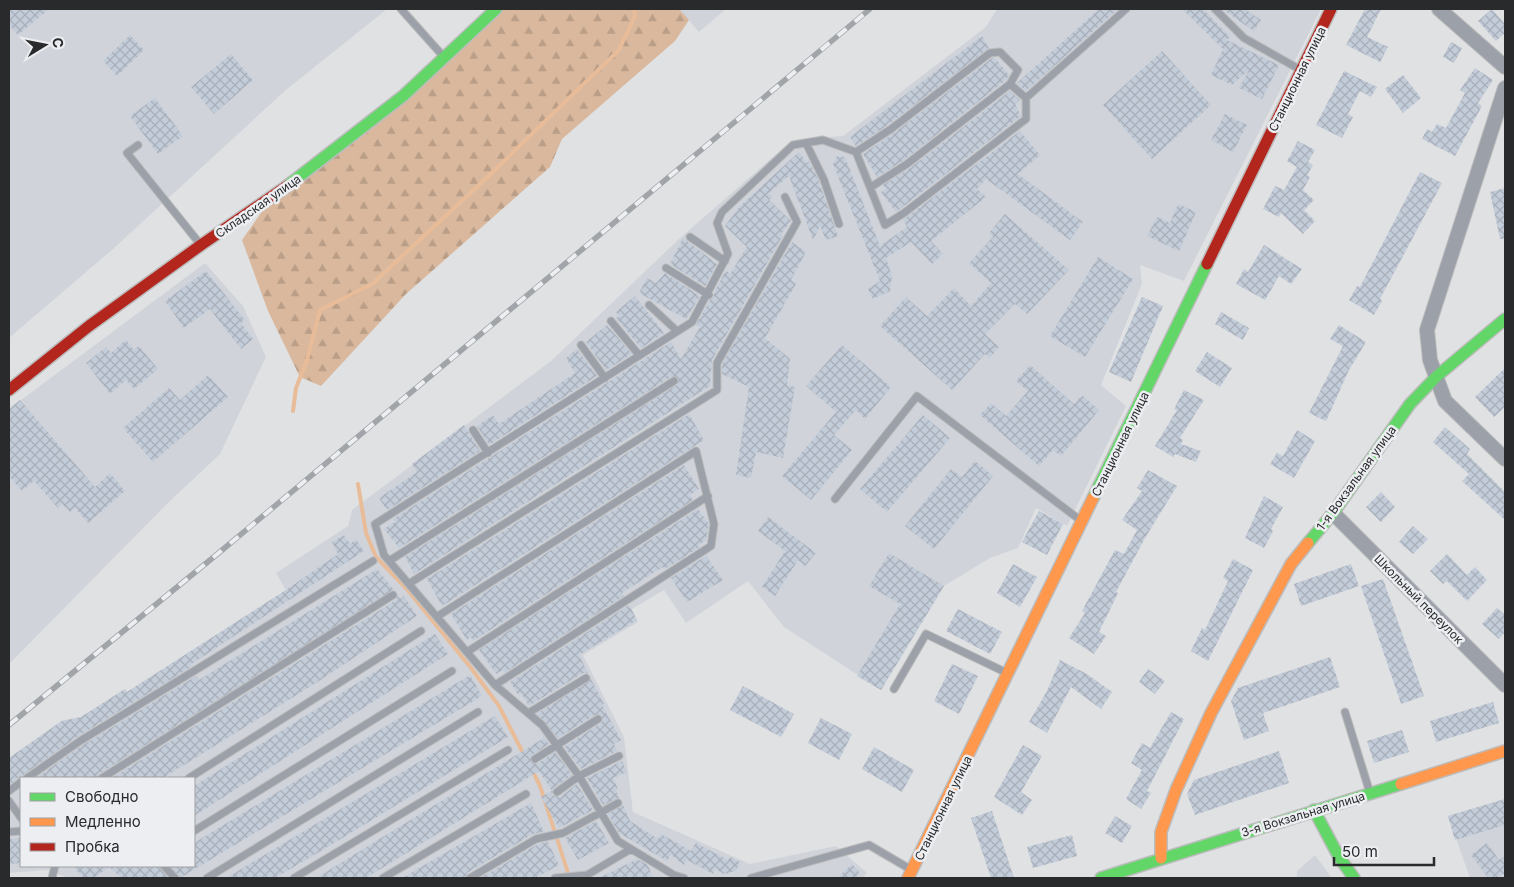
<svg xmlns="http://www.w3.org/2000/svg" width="1514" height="887" font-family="Inter,sans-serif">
<defs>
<pattern id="forest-firs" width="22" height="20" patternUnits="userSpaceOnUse" patternTransform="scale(1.25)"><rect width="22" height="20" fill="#d9b89d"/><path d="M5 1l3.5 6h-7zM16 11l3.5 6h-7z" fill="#ba9e87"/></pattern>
<pattern id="building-cross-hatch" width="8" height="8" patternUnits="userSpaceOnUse" patternTransform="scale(1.25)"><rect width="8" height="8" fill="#c3ccd9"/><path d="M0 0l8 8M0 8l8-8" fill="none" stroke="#a8afba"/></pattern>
</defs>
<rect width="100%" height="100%" fill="#e0e1e3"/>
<path fill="#d0d4da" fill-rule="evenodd" d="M9 9H387L287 89 113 249 9 338Z
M679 9H726L699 32Z
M997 9H1321L1184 281 1140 265 1142 284 1101 385 1126 406 1067 526 1036 508 1018 548 990 558 944 586 881 690 784 627 748 581 686 623 664 590 632 609 638 622 583 655 624 737 633 812 750 864 836 846 867 873 863 878H68L47 870 9 873V758L61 721 81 717 125 689 127 692 286 590 276 573 348 526 352 510 551 361 680 238 782 149 806 143 812 138 843 136 986 27ZM21 778H194V866H21Z
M205 263 243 306 266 357 220 454 168 503 9 664V409Z
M1505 799V878H1470L1448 816Z
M1315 855 1332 878H1297V871Z"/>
<path fill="url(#forest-firs)" d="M500 9H679L689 20 675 41 562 139 550 167 406 294 321 386 300 377 268 311 242 240 270 200Z"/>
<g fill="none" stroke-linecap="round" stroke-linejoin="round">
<path stroke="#e8bc99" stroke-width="4" d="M293 411 296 388 307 360 320 310 372 284 477 187 619 50 635 16 634 9
M358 484 366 533 376 557 406 588 471 668 499 706 524 755
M532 770 540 786 569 876"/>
</g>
<path fill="url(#building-cross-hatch)" d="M9 9H49L18 35 9 25Z
M1099 9H1118L1026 91 1017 83Z
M1182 9H1203L1230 37 1227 40 1279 65 1262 99 1239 88 1249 70 1232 85 1211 75 1223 49Z
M1222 9H1245L1261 20 1254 31Z
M1365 9H1381L1367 37 1388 47 1380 62 1346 45Z
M1492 9 1505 24V33L1496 41 1478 21Z
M130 35 144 50 117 76 103 61Z
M982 36 989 48 888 125 856 146 850 137Z
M1451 42 1462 48 1454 63 1443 57Z
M1162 51 1211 105 1152 159 1103 105Z
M231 54 253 80 214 114 191 87Z
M992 58H995L1009 75 1006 80 904 160 877 177 863 154 894 133Z
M1475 68 1493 80 1478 103 1482 106 1455 156 1422 139 1427 129 1432 132 1437 124 1446 128 1465 93 1460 90Z
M1344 71 1377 87 1371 97 1360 91 1348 114 1353 117 1342 138 1316 125Z
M1403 75 1421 98 1403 113 1385 89Z
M1010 91 1020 100 1015 104 1021 116 896 212 881 192 886 189 883 185 910 168Z
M155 98 183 136 158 154 130 116Z
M1225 114 1247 125 1233 152 1211 140Z
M1020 131 1040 155 1018 174 1083 222 1070 240 986 179 977 189 986 197 931 241 943 254 932 264 911 242 886 258 892 276 890 291 873 299 868 289 880 281 833 164 837 156 845 157 880 246 907 227 903 220Z
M1298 141 1315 150 1308 162 1313 165 1307 175 1310 177 1303 190 1314 200 1304 210 1315 221 1303 234 1281 213 1279 217 1263 209 1275 186 1284 190 1297 167 1287 161Z
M799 152 807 163 809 161 818 179 838 236 826 240 820 226 813 240 789 176 769 193 772 197 769 200 791 221 781 234 783 235 712 360 710 386 414 574 405 557 678 384V378L671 377 399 548 384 529 395 522 393 519 671 342 681 359 700 327 696 325 710 300 714 297V293L726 270 730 274 747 247 725 226 740 206Z
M1420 172 1442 183 1380 299 1382 301 1374 315 1349 300 1357 286 1360 287Z
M1505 188V239H1500L1490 192Z
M1178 204 1196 212 1179 251 1147 236 1157 217 1170 223Z
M1005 214 1069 270 1027 314 1015 304 985 334 999 347 990 358 985 354 952 390 880 326 906 297 927 316 954 288 971 306 991 283 969 263 993 237 989 233Z
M683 238 717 264 705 286 670 264Z
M792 242 806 252 791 280 796 284 765 338 790 359 787 385 795 387 783 458 756 452 751 478 736 475 749 387 722 374V364Z
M1264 245 1302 269 1291 284 1279 276 1265 300 1236 284 1244 269 1248 272Z
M1098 257 1133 279 1085 357 1050 336Z
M206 271 245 320 241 323 253 339 241 349 210 309 184 328 165 301Z
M665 273 700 296 686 319 639 293 647 278 656 283Z
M635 296 664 333 641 348 616 318 619 316 616 312Z
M1142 297 1163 306 1131 382 1109 372Z
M1221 312 1249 328 1243 340 1215 324Z
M607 325 632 354 606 370 586 342Z
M1339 325 1366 342 1349 370 1326 421 1309 413 1343 346 1330 339Z
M126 340 134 350 139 346 158 369 134 389 126 380 110 394 86 363 106 347 111 353Z
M842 345 891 387 865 419 856 410 834 435 852 450 811 500 782 476 836 412 806 386Z
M577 349 597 376 489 445 477 426 493 415 499 424 575 373 566 358Z
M1207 352 1232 368 1220 387 1195 371Z
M1030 365 1074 404 1082 395 1099 410 1061 456 1053 450 1039 466 980 415 991 403 1006 416 1028 391 1016 381Z
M1505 368V407L1494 417 1475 397Z
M208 375 228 397 153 462 123 428 169 388 180 400Z
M1184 390 1204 400 1180 438 1183 440 1181 444 1201 451 1196 462 1175 454 1173 457 1155 446 1177 410 1174 409Z
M20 400 95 487 110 473 125 491 88 523 75 508 70 512 62 504 58 508 34 481 22 491 9 476V409Z
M689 414 704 440 442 606 427 579Z
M923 415 950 438 887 512 860 489Z
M464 425 480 451 387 510 379 498 417 472 412 464Z
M1445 427 1470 449 1467 454 1505 492V520L1462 481 1469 474 1433 442Z
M1297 430 1315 441 1294 478 1270 464 1277 453 1283 456Z
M975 461 993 476 934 549 905 526 951 469 962 477Z
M684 465 699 489 690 495 693 500 473 641 471 637 467 640 451 614Z
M1148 470 1177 486 1145 538 1116 592 1118 593 1099 632 1106 636 1094 654 1069 638 1085 613 1082 611 1115 550 1124 554 1137 530 1122 520 1142 491 1137 488Z
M1381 492 1395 507 1381 522 1366 507Z
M1264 496 1283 507 1271 529 1273 531 1264 548 1245 538Z
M698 509 709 524 706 540 699 545 700 547 665 569 663 567 645 578 622 593 624 596 504 673 503 670 496 674 479 650Z
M1039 511 1063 524 1047 555 1022 542Z
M768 517 816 553 805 566 798 560 775 596 762 587 785 551 758 531Z
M1413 526 1428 539 1413 554 1399 542Z
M344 535 350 544 356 539 364 551 190 665 191 667 77 737 9 785V758L62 721 81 717 125 689 127 692 286 590 338 554 332 542Z
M889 553 944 586 881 690 857 676 900 604 869 586Z
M1447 554 1467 575 1475 567 1487 580 1467 601 1447 581 1443 584 1430 571Z
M706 556 723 580 687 602 671 578Z
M1233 559 1253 570 1208 661 1191 651 1202 628 1205 630 1228 581 1223 578Z
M1013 564 1037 577 1020 607 997 593Z
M1351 564 1359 586 1301 606 1294 584Z
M377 569 394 590 99 774 97 778H36L83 745 196 676 199 680Z
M1383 579 1424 696 1401 704 1361 586Z
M398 595 401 599 404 596 417 616 316 683 163 778H112L396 600Z
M629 605 637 620 579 655 588 673H583L529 706 521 693 518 695 510 682Z
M1497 608 1505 615V632L1499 639 1482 624Z
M958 609 1002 632 990 654 946 631Z
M435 634 448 654 194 816V786Z
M1330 657 1340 687 1263 713 1269 731 1244 740 1231 701 1238 688Z
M1060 660 1087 674 1112 692 1101 709 1071 687 1047 733 1029 722 1047 691Z
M952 664 978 676 959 714 934 701Z
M1148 669 1165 681 1155 694 1139 682Z
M470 675 482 696 180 878 171 866H194V843Z
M591 679 604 704 602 705 621 740 614 744 617 751 581 769 564 747 601 723 602 716 595 715 558 738 537 714Z
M743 686 794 714 781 737 730 710Z
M1493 702 1499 723 1436 742 1430 721Z
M1171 712 1184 719 1147 791 1151 793 1141 809 1126 799 1142 770 1131 763 1142 743 1150 748Z
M495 716 508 737 331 845 275 878H226Z
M821 718 852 734 839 760 808 743Z
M537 728 549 744 532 755 531 762 537 764 555 752 572 775 554 788 552 795 560 797 577 784 593 810 559 828 541 797 552 791 539 771 366 878H316L544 738Z
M1402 730 1409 752 1374 763 1367 741Z
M1023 745 1042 756 1021 792 1032 800 1022 815 994 797Z
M874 747 914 770 902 792 862 769Z
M1279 751 1289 783 1195 815 1187 794 1194 780Z
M622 761 627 772 613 778 618 789 616 791 619 798 603 805 587 778Z
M1505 799V825L1455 840 1448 816Z
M531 803 544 832 533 834 467 873 465 878H402Z
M623 805 630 821 658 839 661 834 691 851 696 843 728 860 730 857 740 862 736 871 724 874 715 869 713 874 687 860 684 865 671 855 667 861 619 833 608 814Z
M992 811 1014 878H991L971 818Z
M1115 816 1132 826 1122 843 1105 833Z
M596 821 609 843 578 860 565 838Z
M1072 835 1077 856 1033 868 1027 847Z
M21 838V863L9 864V839Z
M548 842 559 865 535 878H480L538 844Z
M1487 843 1499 860 1505 856V873L1498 878H1488L1471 855Z
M637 859 648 865 653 878H599Z
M852 864 860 873 855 878H837Z
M72 866H159L168 878H122L109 867 94 878H84Z"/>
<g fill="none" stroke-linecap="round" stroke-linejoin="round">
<defs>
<path id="lane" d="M401 9 443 56
M1215 9 1244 38 1299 69
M806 143 824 180 839 224
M138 145 127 153 200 244
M856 152 885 225 904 213 1026 119V98
M871 187 907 164 1010 84
M690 237 725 261
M666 268 709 295
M649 305 677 331
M611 321 639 355
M581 345 605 378
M473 430 488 453
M835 499 917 396 1080 520
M389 561 674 381
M410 583 717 390V363L797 222 785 197
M438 616 696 451 714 524 711 546 495 685
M467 652 708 496
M894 689 926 634 1007 673
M530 712 586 678
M1345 712 1370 793
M535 759 598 719
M27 778 80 741 373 561
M102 778 393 595
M189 778 421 631
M9 791 21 782
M557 792 579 776 619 756
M9 801 21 818
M194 831 452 671
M9 832 21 831
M164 866 175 878
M52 878 55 866
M207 878 478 712
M294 878 508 750
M383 878 526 794
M470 878 536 839 563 833 618 803
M555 878 587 875 631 849
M684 878 674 875 618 841 579 776 542 725 495 685 384 555 375 524 692 322 728 254 717 223 722 212 793 145 823 140 856 152 891 129 990 53 1000 52 1018 70 1010 84 1026 98 1126 9
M751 878 869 845 910 869"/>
<path id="street" d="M1439 9 1505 67
M1505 88 1427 330 1430 360 1445 401 1505 459
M1333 513 1505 685"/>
<path id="fast" d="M287 186 403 96 496 9
M1093 498 1207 264
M1308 543 1333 513 1410 404 1437 376 1505 319
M1314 810 1339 857 1354 878
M1101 878 1401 784"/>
<path id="slow" d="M1401 784 1505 751
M1161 858V832L1176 790 1211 713 1291 564 1308 543
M908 878 1093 498"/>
<path id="jam" d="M1207 264 1331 9
M9 390 89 326 201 245 287 186"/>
</defs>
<use href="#lane" stroke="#bcbcbd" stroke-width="9"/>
<use href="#street" stroke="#bcbcbd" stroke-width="16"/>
<use href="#fast" stroke="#bcbcbd" stroke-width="14"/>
<use href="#slow" stroke="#bcbcbd" stroke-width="14"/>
<use href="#jam" stroke="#bcbcbd" stroke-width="14"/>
<use href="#lane" stroke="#9ca1a9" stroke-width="7"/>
<use href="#street" stroke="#9ca1a9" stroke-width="14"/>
<use href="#fast" stroke="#63d668" stroke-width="11"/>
<use href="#slow" stroke="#ff974d" stroke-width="11"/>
<use href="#jam" stroke="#b3261e" stroke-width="11"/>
<defs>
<path id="rail" d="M9 725 221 551 870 9"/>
</defs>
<use href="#rail" stroke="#a1a5a9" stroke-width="5.5"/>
<use href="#rail" stroke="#eceef2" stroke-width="4" stroke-dasharray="11" stroke-linecap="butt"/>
</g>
<g text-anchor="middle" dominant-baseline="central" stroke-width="5" stroke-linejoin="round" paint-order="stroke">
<g font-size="12" fill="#292a2b" stroke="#eceef2">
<text transform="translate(1297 79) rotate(-64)">Станционная улица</text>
<text transform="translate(258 206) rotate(-35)">Складская улица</text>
<text transform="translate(1120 444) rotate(-64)">Станционная улица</text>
<text transform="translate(1356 478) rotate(-54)">1-я Вокзальная улица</text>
<text transform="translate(1419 599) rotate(45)">Школьный переулок</text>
<text transform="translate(943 808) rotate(-64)">Станционная улица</text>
<text transform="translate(1303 814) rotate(-17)">3-я Вокзальная улица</text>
</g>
</g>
<rect width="1514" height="887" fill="none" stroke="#292a2b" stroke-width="20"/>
<rect x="20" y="777" width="175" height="90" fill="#eceef2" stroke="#9ea0a2"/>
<rect x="30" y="793" width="25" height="8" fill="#63d668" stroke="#9ea0a2"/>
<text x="65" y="802" font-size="15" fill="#292a2b">Свободно</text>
<rect x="30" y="818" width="25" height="8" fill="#ff974d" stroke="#9ea0a2"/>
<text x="65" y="827" font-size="15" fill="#292a2b">Медленно</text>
<rect x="30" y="843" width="25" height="8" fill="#b3261e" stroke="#9ea0a2"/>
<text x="65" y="852" font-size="15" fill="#292a2b">Пробка</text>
<g transform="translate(45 45) rotate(80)" stroke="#eceef2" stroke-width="4" paint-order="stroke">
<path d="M0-4L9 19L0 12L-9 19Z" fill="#292a2b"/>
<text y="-8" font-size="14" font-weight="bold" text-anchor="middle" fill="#292a2b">С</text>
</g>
<path d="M1334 857v8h100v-8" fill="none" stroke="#292a2b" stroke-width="2.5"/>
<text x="1342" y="857" font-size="15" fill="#292a2b" stroke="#eceef2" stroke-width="4" paint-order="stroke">50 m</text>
</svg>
